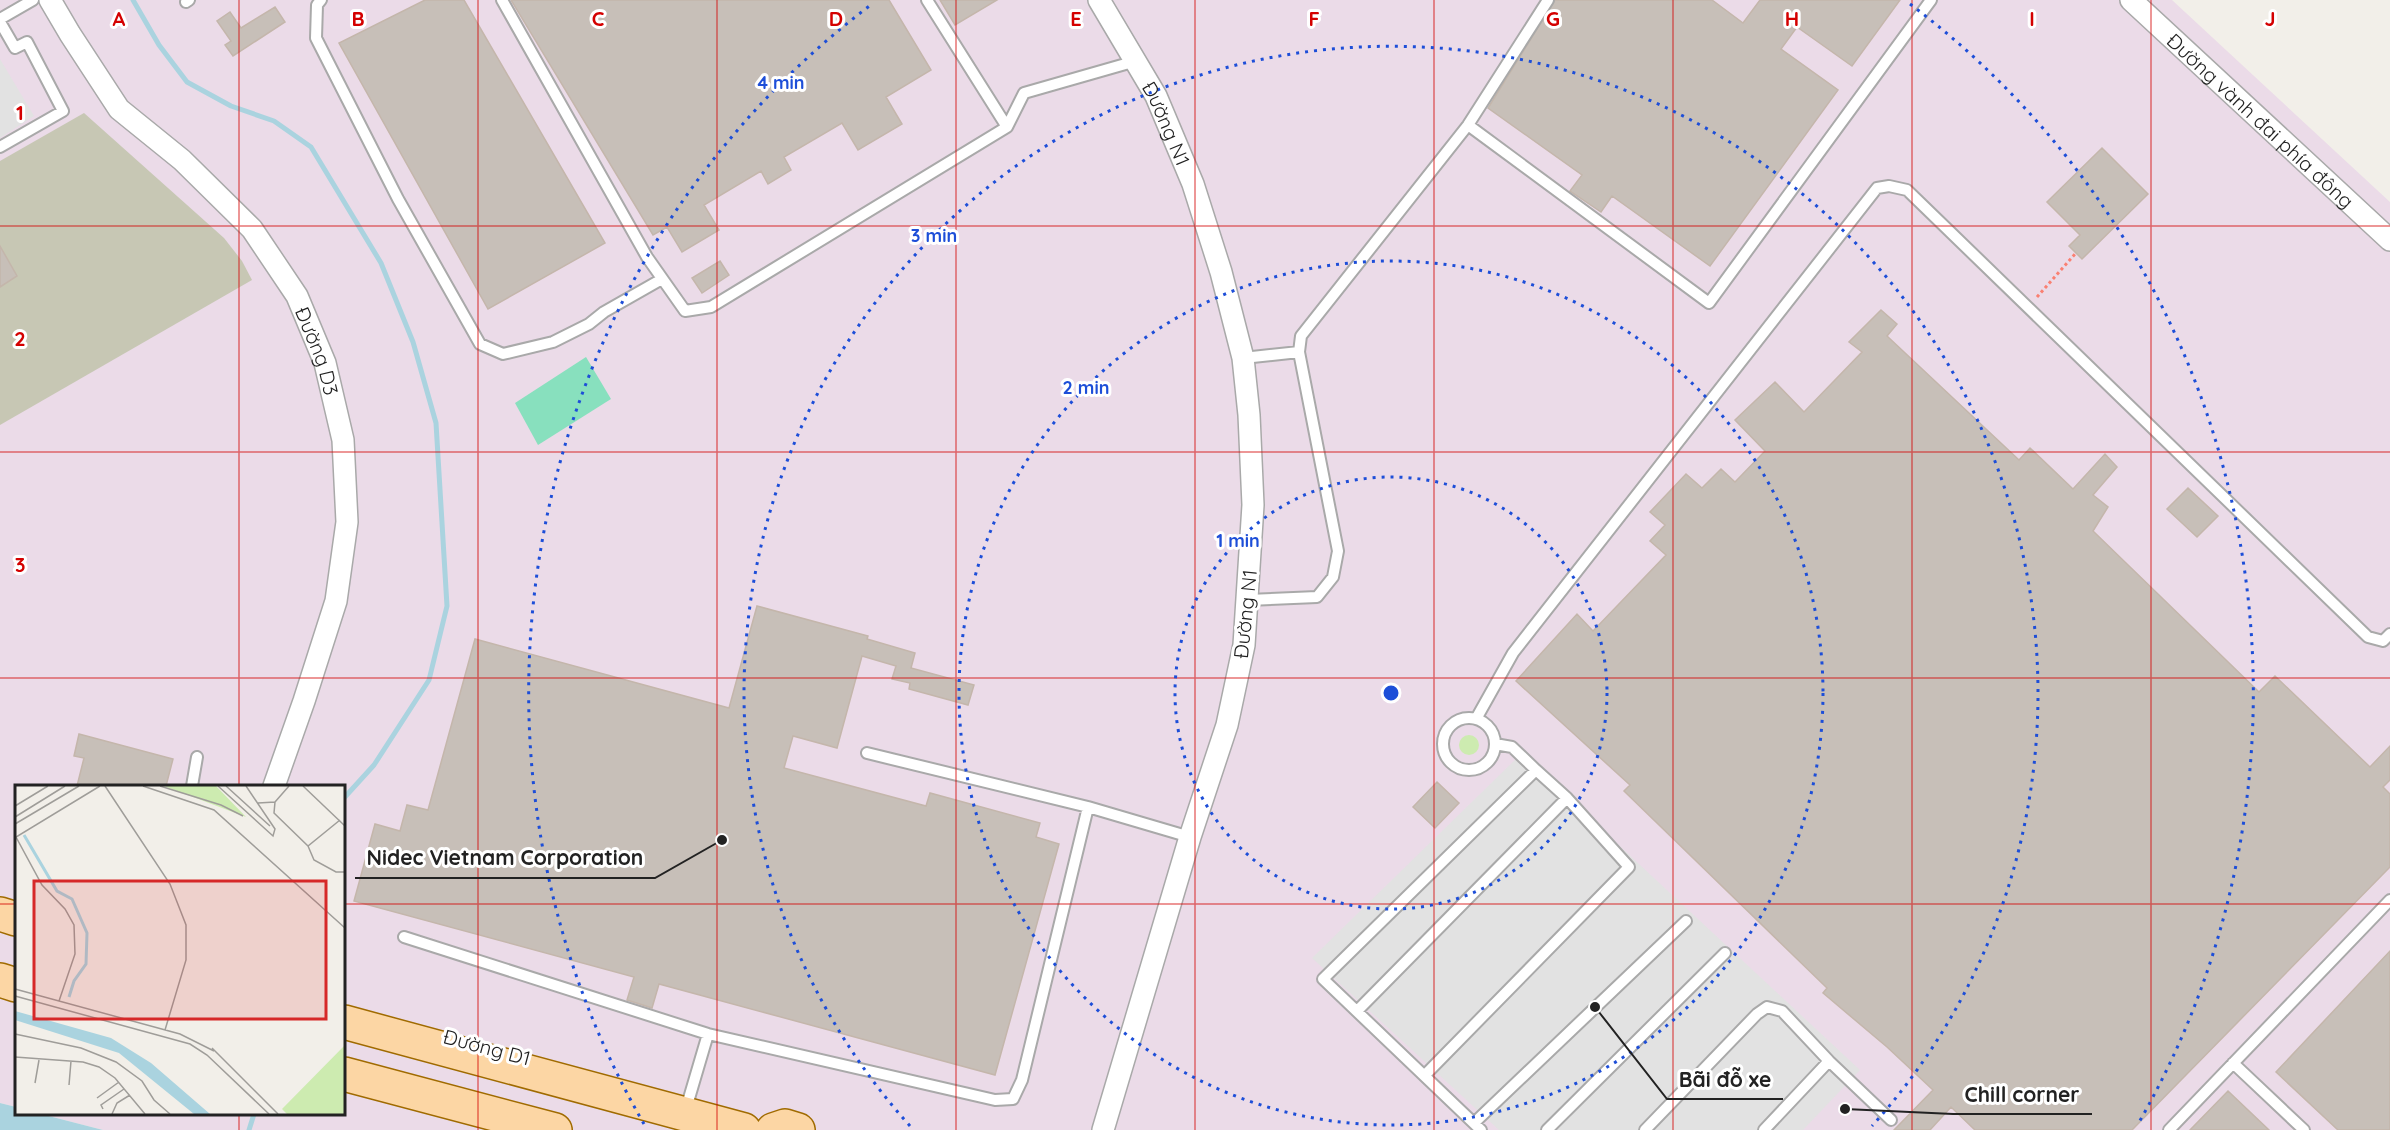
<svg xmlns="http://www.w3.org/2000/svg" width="2390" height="1130" font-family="Quicksand,sans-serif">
<rect width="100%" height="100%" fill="#f2efe9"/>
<path fill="#ebdbe8" d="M0 0H2172L2390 202V1130H103L41 1114H344V786H16V1107L0 1103Z"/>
<path fill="#c7c7b4" d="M84 113 224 238 242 261 252 280 0 425V161Z"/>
<path fill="#cdebb0" d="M1459 745a10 10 0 1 1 20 0a10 10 0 1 1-20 0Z"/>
<path fill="#88e0be" d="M586 357 611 399 538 445 515 403Z"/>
<path fill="#e2e2e2" d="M0 59 34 116 0 138Z
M1521 754 1860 1070 1803 1130H1499L1312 958Z"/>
<path fill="#aad3df" d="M0 1103 16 1107V1114H41L103 1130H0Z"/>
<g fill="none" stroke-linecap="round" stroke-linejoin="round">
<path stroke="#aad3df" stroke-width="5" d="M133 0 159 45 187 82 231 106 274 121 311 147 381 263 413 342 436 423 447 606 429 680 374 765 344 798
M249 1130 254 1114"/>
</g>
<path fill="#c7bfb8" stroke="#c4b6ab" stroke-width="1.5" d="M425 0H464L605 243 488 309 339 43Z
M511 0H889L931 70 886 97 902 124 858 150 842 123 784 157 791 170 768 184 761 171 704 205 719 230 682 252 667 227 653 235Z
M940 0H997L955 25Z
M1555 0H1712L1743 23 1760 0H1900L1852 66 1797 27 1781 49 1838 90 1710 266 1612 196 1601 212 1570 191 1582 175 1488 108Z
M275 7 285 22 233 56 225 45 231 41 217 21 230 12 241 28Z
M2102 148 2148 194 2082 259 2069 246 2080 235 2047 202Z
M0 246 17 276 0 287Z
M720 261 729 275 702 293 692 278Z
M1881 310 1897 324 1887 336 2019 460 2030 448 2073 489 2105 454 2117 467 2093 495 2108 507 2093 531 2259 692 2275 676 2370 767 2390 746V780L2383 787 2390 794V867L2132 1130H1975L1951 1107 1930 1130H1894L1933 1090 1887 1047 1823 993 1827 988 1624 791 1630 785 1516 681 1577 614 1593 631 1666 555 1650 541 1665 525 1650 512 1686 474 1702 488 1721 469 1735 482 1765 451 1735 420 1775 382 1804 412 1862 352 1849 342Z
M2188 488 2218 516 2197 537 2167 509Z
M757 606 868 636 867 639 915 653 911 668 974 685 968 705 909 689 910 683 892 679 896 666 862 656 837 748 793 736 784 768 926 806 930 793 1040 823 1036 837 1059 844 995 1075 659 984 652 1008 627 1000 634 977 354 901 375 824 400 831 407 805 428 810 475 639 729 708Z
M79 734 173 759 166 786H77L84 758 74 756Z
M1437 782 1459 803 1435 828 1413 807Z
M2390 951V1130H2338L2276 1072Z
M2228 1091 2269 1130H2190Z"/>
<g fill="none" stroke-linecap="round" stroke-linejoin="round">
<defs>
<path id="lane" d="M321 0 317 5 316 38 398 199 480 344 503 354 553 342 589 324 604 312 662 279
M502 0 647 257 685 311 711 307 1007 127 1024 93 1136 61
M927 0 1007 127
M186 2 189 0
M0 19 33 0
M0 22 15 48 27 42 63 111 0 147
M1468 125 1709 303 1931 0
M1243 358 1299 352
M1248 600 1317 597 1333 577 1338 551 1299 352 1301 336 1468 125 1548 0
M1443 744a26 26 0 1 1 52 0a26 26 0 1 1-52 0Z
M1476 719 1513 653 1877 188 1889 186 1907 190 2368 637 2383 641 2390 634
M867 753 1088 807 1190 837
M192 786 197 757
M404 937 708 1034 995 1100 1013 1099 1022 1080 1088 807
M1358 1010 1567 798
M2233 1063 2304 1130
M1425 1075 1629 867 1567 798 1536 770 1512 747 1495 744
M685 1112 708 1034
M1474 1123 1686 921
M1481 1130 1323 979 1536 770
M1547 1130 1725 953
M1645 1130 1757 1014 1767 1007 1782 1011 1829 1061 1891 1120
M1764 1130 1829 1061
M2169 1130 2390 900"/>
<g id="street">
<path id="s1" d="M50 0 70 34 119 109 182 160 252 229 297 296 325 363 343 440 347 522 336 601 304 701 274 786"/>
<path id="s2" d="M1099 0 1156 96 1193 184 1221 272 1243 358 1249 415 1253 505 1244 645 1227 725 1190 837 1103 1130"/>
<path id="s3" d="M2131 0 2390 240"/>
</g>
<path id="primary" d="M0 914 16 919
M0 980 16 985
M344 1022 744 1130
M344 1074 555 1130
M773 1130 785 1126 798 1130"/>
</defs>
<use href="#lane" stroke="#a9a9a9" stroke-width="14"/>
<use href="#street" stroke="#a9a9a9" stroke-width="24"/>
<use href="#primary" stroke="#a06b00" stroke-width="36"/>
<path stroke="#fa8072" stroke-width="3" stroke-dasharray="3 3" stroke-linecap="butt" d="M2037 297 2076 253"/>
<use href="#lane" stroke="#fff" stroke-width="10"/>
<use href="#street" stroke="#fff" stroke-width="21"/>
<use href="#primary" stroke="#fcd6a4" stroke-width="33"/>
</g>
<path fill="none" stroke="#d40000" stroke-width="1.5" stroke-opacity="0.55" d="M239 0V786M478 0V1130M717 0V1130M956 0V1130M1195 0V1130M1434 0V1130M1673 0V1130M1912 0V1130M2151 0V1130M0 226H2390M0 452H2390M0 678H2390M0 904H16M344 904H2390M239 1114V1130"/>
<g fill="none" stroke="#1d4ed8" stroke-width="3" stroke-dasharray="3 6">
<circle cx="1391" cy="693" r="216"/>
<circle cx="1391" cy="693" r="432"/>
<path d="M910 1126A647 647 0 1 1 1872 1126"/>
<path d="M644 1124A863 863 0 0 1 872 4M1910 4A863 863 0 0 1 2138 1124"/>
</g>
<g text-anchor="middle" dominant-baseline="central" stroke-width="6" stroke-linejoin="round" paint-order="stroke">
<g font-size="20" fill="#222" stroke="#fff">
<text stroke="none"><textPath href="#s3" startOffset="177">Đường vành đai phía đông</textPath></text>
<text stroke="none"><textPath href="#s2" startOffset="141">Đường N1</textPath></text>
<text stroke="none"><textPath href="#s1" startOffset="448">Đường D3</textPath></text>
<text transform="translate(1245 614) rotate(-84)">Đường N1</text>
<text transform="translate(487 1047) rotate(15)">Đường D1</text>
</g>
</g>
<g transform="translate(15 785)">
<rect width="330" height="330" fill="#f2efe9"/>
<path d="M149 1H201L231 32ZM330 260V329H272L267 324Z" fill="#cdebb0"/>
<path d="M0 226 96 253 136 278 195 329H179L104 268 0 235Z" fill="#aad3df"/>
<path fill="none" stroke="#aad3df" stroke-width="3" d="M9 50 42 106 57 114 72 148 71 179 59 196 54 212"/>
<path fill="none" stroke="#9f9d99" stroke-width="1.5" d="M90 1 155 99 171 140V175L150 245M128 1 199 25 330 143M145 1 206 20 228 31M203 1 258 51 260 44 231 1M211 1 255 41M288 1 330 41M260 17 259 28 293 61 325 35M243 18 260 17 274 1M0 21 33 1M0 32 50 1M0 39 64 1M293 61 299 75 321 87H330M0 204 165 249 199 266M0 211 175 259 192 270 254 329M44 216 60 169 59 140 50 124 27 100 1 52 85 1M0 249 66 263 101 277 127 296 139 315 155 329M197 263 263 329M0 272 68 277 84 282 100 293 130 329M20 298 24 275M54 300 56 276M82 313 104 297M88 324 86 320 109 304M97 329 102 318 115 310"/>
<path fill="#d62828" fill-opacity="0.15" stroke="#d62828" stroke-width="3" d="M19 96H311V234H19Z"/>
<rect width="330" height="330" fill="none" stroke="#222" stroke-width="3"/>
</g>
<g font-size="20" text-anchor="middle" font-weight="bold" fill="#d40000" stroke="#fff" stroke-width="6" stroke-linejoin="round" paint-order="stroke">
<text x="119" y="26">A</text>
<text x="358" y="26">B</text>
<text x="598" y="26">C</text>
<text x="836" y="26">D</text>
<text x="1076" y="26">E</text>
<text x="1314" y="26">F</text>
<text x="1553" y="26">G</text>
<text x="1792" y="26">H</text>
<text x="2032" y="26">I</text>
<text x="2270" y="26">J</text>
<text x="20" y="120">1</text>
<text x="20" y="346">2</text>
<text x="20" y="572">3</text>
</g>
<circle cx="1391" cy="693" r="9" fill="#1d4ed8" stroke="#fff" stroke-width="3"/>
<g font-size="18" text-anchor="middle" font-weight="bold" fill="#1d4ed8" stroke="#fff" stroke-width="6" stroke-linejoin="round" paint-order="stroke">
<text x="781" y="89">4 min</text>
<text x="934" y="242">3 min</text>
<text x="1086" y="394">2 min</text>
<text x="1238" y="547">1 min</text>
</g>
<path fill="none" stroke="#222" stroke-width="2" d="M722 840L655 878H355M1595 1007L1667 1099H1783M1845 1109L1953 1114H2092"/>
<g fill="#222" stroke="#fff" stroke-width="2">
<circle cx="722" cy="840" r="6"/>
<circle cx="1595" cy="1007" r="6"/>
<circle cx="1845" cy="1109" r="6"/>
</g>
<g font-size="21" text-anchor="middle" font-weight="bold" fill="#222" stroke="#fff" stroke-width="6" stroke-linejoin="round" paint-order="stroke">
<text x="505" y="865">Nidec Vietnam Corporation</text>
<text x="1725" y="1087">Bãi đỗ xe</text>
<text x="2022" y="1102">Chill corner</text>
</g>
</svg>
